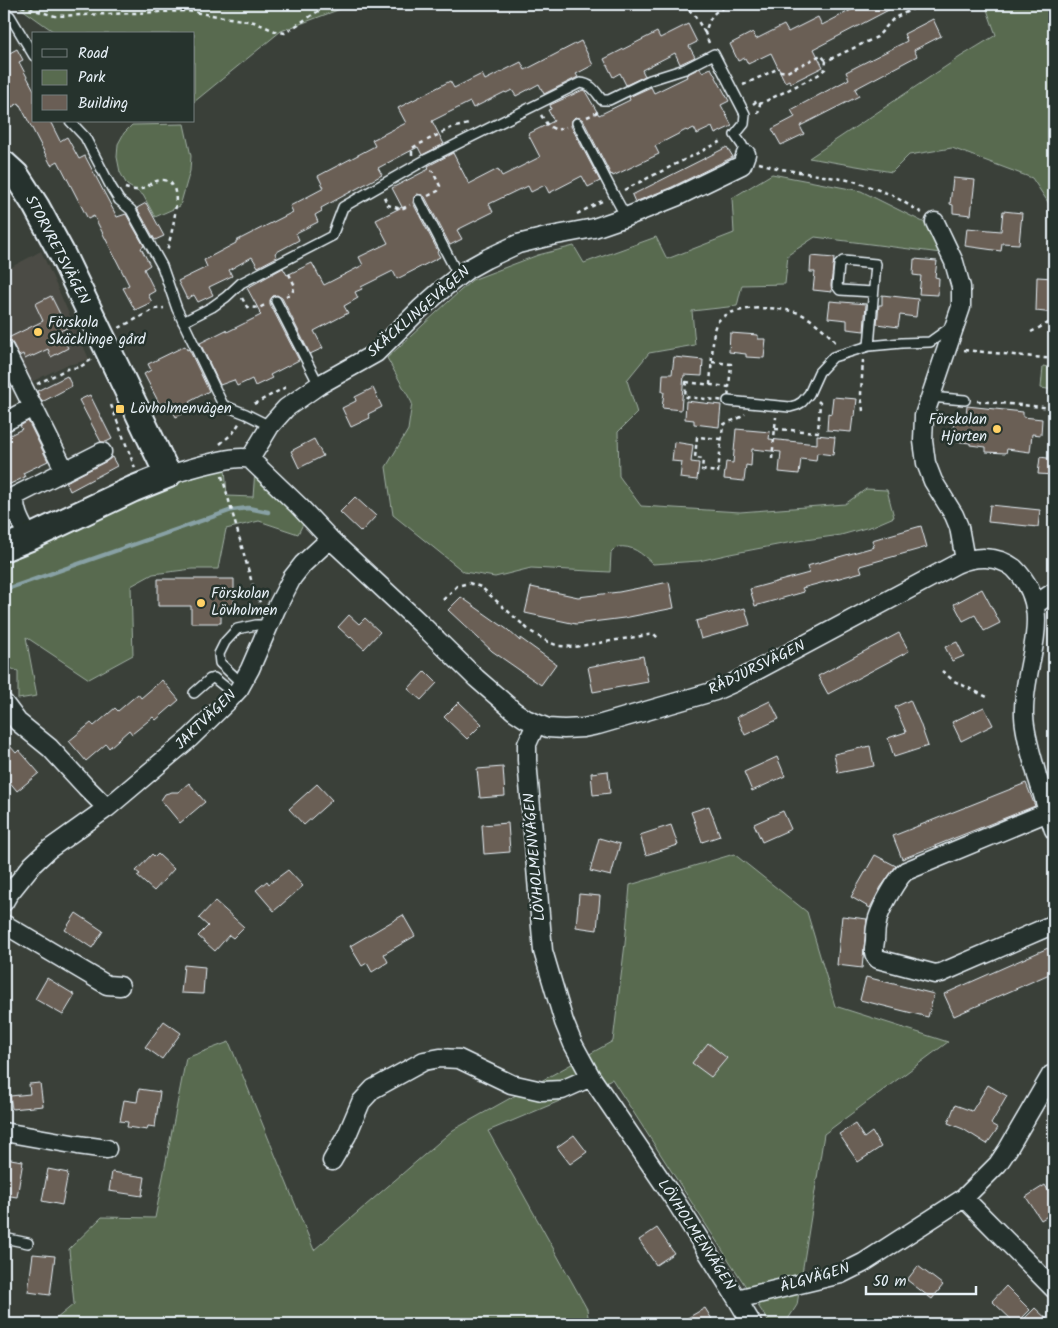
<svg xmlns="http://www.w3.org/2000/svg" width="1058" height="1328" font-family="Kalam,sans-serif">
<rect width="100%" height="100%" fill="#3a4039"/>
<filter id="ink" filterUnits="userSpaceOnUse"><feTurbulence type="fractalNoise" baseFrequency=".02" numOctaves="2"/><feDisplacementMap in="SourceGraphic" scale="10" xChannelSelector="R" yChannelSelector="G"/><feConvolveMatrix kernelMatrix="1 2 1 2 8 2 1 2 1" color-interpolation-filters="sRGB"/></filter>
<g filter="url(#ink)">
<path fill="#4b4c45" d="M41 251 89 359 77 363 66 365 27 384 4 336V271Z"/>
<path fill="#586b4f" stroke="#a0aea4" d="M15 4H354L281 31 194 102V34H57Z
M985 4H1054V211L1032 178 952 148 909 155 892 172 809 158 960 57 996 35Z
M184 124 191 156 190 171 180 206 155 217 143 195 127 185 120 172 117 157 118 144 124 133 132 125Z
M772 174 861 191 931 226 941 253 815 237 788 255 785 284 742 285 737 306 692 311 695 345 649 353 627 380 637 413 618 432 619 476 641 506 740 512 845 504 866 489 887 490 894 517 873 526 841 535 798 541 730 554 699 561 653 564C641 553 633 545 617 547L611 553 610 572 531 568 495 577 464 572 393 515 386 467 408 430 412 403 387 358 472 280 538 255 574 246 584 263 656 237 667 259 734 233 732 198Z
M1043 366 1054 368V390L1041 388Z
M225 468 227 496 253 497 255 470 305 520 298 534 259 521 226 529 218 569H192L153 574 131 586 133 655 89 679 26 637 37 696 18 699V671L4 666V563L23 555 177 483Z
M734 854 807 912 835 1006 948 1042 824 1134 797 1305 785 1324H770L612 1079 488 1131 587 1309 589 1324H50L74 1304 69 1249 102 1217 155 1218 186 1058 229 1042 314 1250 453 1130 613 1041 625 944 630 885Z"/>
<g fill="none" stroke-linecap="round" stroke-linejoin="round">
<path stroke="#88a1a5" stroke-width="4.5" d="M4 590 232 510 248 508 268 512"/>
</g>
<path fill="#6a5e55" stroke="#e8f1f8" d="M863 4H900L814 49 823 67 791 83 789 80 785 82 771 53 748 64 745 58 738 61 730 44 753 32 756 39 784 25 788 32 818 17 822 25Z
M933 19 941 36 914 50 917 56 855 89 859 96 800 126 804 134 781 145 772 129 795 117 791 110 849 79 846 72 907 41 904 34Z
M688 24 697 42 689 46 695 57 680 64 675 53 642 70 645 76 626 85 620 73 613 77 604 59 657 32 660 38Z
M581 41 593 65 576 74 578 77 544 94 539 84 516 96 512 90 506 93 505 92 473 108 470 102 432 121 444 144 422 155 418 147 378 168 382 175 321 208 322 211 315 215 318 222 296 233 299 240 275 253 277 257 258 267 252 257 229 270 232 276 209 287 213 295 198 302 194 295 187 299 178 281 207 267 204 260 236 243V241L293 212 290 206 324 188 318 176 375 146 372 140 406 123 398 108 450 81 454 88 482 74 485 80 521 62 525 70Z
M17 49 23 60 19 62 34 90V121H50L60 141 67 137 79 159 85 156 117 217 126 214 144 246 141 248 150 265 144 269 155 291 148 295 152 302 135 310 123 288 129 285 94 216 88 219 58 161 51 165 19 103 12 107 4 91V56Z
M700 68 702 72 711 68 729 101 721 105 732 126 715 134 712 127 697 134 694 128 687 131 686 130 655 146 659 154 613 176 612 174 611 175 583 120 580 118 575 117 572 120 571 126 600 181 588 187 582 176 549 193 545 185 531 192 528 186 520 190V189L489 204 493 212 457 230 462 239 450 245 425 197 422 195 417 194 414 197 413 203 438 251 437 252 440 257 397 279 393 271 361 287 362 289 355 292 358 298 344 306 348 313 314 331 323 348 310 354 282 298 277 295 273 296 270 300V304L299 360 270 375 272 378 255 386 252 379 237 386 234 380 220 385 200 343 226 330 227 332 261 315 259 313 260 312 247 288 283 268 287 275 312 263 324 285 363 265 359 257 388 243 376 220 402 207 392 188 429 169 428 166 453 153 469 184 498 169 502 176 540 157 528 134 554 121 548 110 551 109 550 105 583 90 585 91 599 115 630 100 629 97 651 87 654 93 687 77 686 75Z
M727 147 733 157 672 187 635 202 632 195Z
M953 178 975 180 971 215 953 213V205L950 204Z
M146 203 164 236 155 240 137 208Z
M1003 211 1022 213 1019 244 1002 243 1001 251 965 246 967 228 1001 231Z
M811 256 834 258 831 285 832 292 813 290 815 272H810Z
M914 259 937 261 935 277 939 278 938 295 919 294 921 276 913 275Z
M1037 277 1054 278V313L1036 311Z
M882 295 918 299 916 317 900 315 898 327 877 324 879 305H882Z
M51 296 67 328 60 331 68 348 51 357 48 349 33 356V355L25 359 23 354 19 356 13 344 10 340 6 339 43 321 35 304Z
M830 301 866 304 864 331 847 329V320L828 318Z
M730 333 758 335V339H766L764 358 746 357V354L729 352Z
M185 346 187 350 189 349 209 391 189 402 193 409 176 417 168 401 160 405 144 374 151 370 148 364Z
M674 357 703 360 702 376 684 375 681 410 662 408 664 392H662L663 374H672Z
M67 376 72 386 42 402 37 391Z
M373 388 382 407 368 414 370 418 351 427 342 408 356 401 355 397Z
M90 395 112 439 106 442H101L79 400Z
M833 397 857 399 855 416H853L851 432 827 430 828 413 831 414Z
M686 401 721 405 719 427 694 424V420L685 419Z
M967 406 1023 412V417L1042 419 1041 435 1032 434 1030 452 1007 449 1006 453 986 452V447L970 445V443L952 441 955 414 966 415Z
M28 421 48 461 23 473 25 477 8 485 4 476V438L22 429 20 426Z
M736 429 770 432 769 439 817 444V435L835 437 833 455 817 453 816 461 801 459 799 474 779 472 781 452 752 449 751 466 746 465 744 481 724 479 726 462 733 463Z
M314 439 323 456 299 468 291 451Z
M674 442 693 445 691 462 699 463 697 480 680 478 682 462 672 461Z
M112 457 117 466 70 491 66 482 107 461Z
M1040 457 1054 459V475L1038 474Z
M355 497 376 516 361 532 340 512Z
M990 505 1040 510 1038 527 988 522Z
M921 526 927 547 860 566 862 572 802 588 804 592 755 606 750 589 809 573 807 566 874 547 872 540Z
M158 579H234V606H221V623H191V606H158Z
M669 582 674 608 624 618 576 624 525 613 531 587 578 597 619 592Z
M982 589 1000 623 984 631 975 615 963 621 954 604Z
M461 597 508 630 520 641V638L556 664 541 685 492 651 448 610Z
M745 608 750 625 701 639 696 621Z
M349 615 359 624 365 618 380 632 364 649 351 637 350 638 338 627Z
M899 633 909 651 828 694 818 676Z
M957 642 964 656 952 661 945 647Z
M643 656 648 682 593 692 588 667Z
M425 671 437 683 421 700 408 689Z
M162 680 179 700 156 720 153 717 132 734 129 730 109 748 106 744 86 761 69 741 91 723 94 726 115 708 118 711 138 694 141 698Z
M910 700 920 723 928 746 894 757 888 738 906 732 895 707Z
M770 701 779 719 745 735 737 717Z
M459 702 482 724 467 739 444 717Z
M984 707 993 725 961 741 952 722Z
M4 739 16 753 19 750 39 773 17 791 4 775Z
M870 746 874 766 838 773 834 754Z
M777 757 785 776 752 791 744 772Z
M503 767 505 796 480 798 477 769Z
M608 771 610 793 593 795 591 773Z
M189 783 205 802 180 823 161 800 165 794 172 792H178Z
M1026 783 1035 806 902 859 893 836Z
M317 784 332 800 304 825 289 809Z
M709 806 720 836 702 842 691 812Z
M783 811 791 829 762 842 754 824Z
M508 823 510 852 484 854 482 825Z
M671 825 678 845 646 855 640 835Z
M599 838 620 844 611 876 590 871Z
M152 854 155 857 158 854 174 869 154 891 137 876 140 874 136 871Z
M875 855 896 866 881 887 870 908 851 897Z
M288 870 303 886 274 911 256 890 267 881 269 884Z
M579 894 600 896 597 930 576 927Z
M215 901 244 927 233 938 229 935 215 951 198 936 208 926 199 918Z
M76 913 103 931 92 948 65 930Z
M403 915 415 936 384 954 388 962 372 972 367 963 362 966 350 946Z
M842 916 867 919 862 968 837 965Z
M1048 948 1054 963V972L954 1016 944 994Z
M184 965 205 967 203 994 181 993Z
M866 977 934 994 928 1017 860 1000Z
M47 978 75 995 63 1015 35 999Z
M164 1021 181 1033 162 1059 145 1047Z
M708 1043 727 1058 711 1077 692 1063Z
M40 1083 43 1106 12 1109 10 1096 30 1094 29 1084Z
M988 1085 1007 1096 991 1124 998 1128 987 1144 963 1129 948 1123 955 1105 972 1111Z
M139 1089 160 1092 155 1127 148 1126 147 1130 127 1127 128 1122 120 1121 124 1100 137 1102Z
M855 1124 864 1138 872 1132 881 1147 858 1162 839 1134Z
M574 1135 587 1152 570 1164 557 1147Z
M4 1158 23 1161 17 1197 4 1195Z
M48 1169 68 1173 62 1205 42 1201Z
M112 1172 145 1177 142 1196 109 1191Z
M1045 1185 1054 1200V1212L1041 1220 1026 1197Z
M657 1228 674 1253 656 1265 639 1240Z
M33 1254 55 1256 50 1295 28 1292Z
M918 1266 943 1285 932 1299 907 1280Z
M1006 1286 1030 1310 1016 1324 992 1301Z
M705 1308 715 1324H677Z
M1035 1308 1052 1324H1030L1024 1319Z"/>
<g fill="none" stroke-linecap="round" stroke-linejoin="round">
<defs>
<path id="lane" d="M4 14 10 16 34 56
M70 121 85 137 111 187 119 200 131 210 162 266 177 309 223 405 246 414 270 426
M577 123 614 195 626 217
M419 200 459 277
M276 301 319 385
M183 322 212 307 226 297 241 283 332 236 343 207 427 159 580 83C592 84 595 91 602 100H609L650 80 685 69 714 54 745 114 744 124 735 135 742 145 746 154
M869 346 902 343 930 342 951 327
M930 397 965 400
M728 401 790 407 797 405 802 402 809 394 819 372 833 357 869 346 876 264 843 261 839 265 837 286 840 290 873 292
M243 682 236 678 220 663 219 654 225 642 237 629 256 625H269
M194 693 210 679 214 678 234 694
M4 1238 28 1243"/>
<path id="street" d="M935 222 954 262 961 287V307L924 416 923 441 926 463 933 481 954 515 959 527 965 560
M4 349 65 471
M4 422 8 420 33 407
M250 459 270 426 286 408 319 385 376 353 420 309 445 287 468 269 486 259 518 244 551 236 594 228 626 217 676 197 742 165 746 154
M168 475C187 470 233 454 250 459L299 506 330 539 421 624 476 678 514 711 526 719 548 728 564 729 583 728 598 725 715 691 733 683 956 564C975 556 997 555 1014 568 1058 611 1022 662 1024 716 1025 737 1032 756 1037 776 1043 794 1048 812 1054 830
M29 538C22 524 14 514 15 496L102 452
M1039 602 1054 592
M4 703 18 722 50 748 86 787 107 808
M536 724 527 744V760L543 951 564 1022 573 1044 591 1077 676 1202 737 1299 752 1324
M1048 812 906 871C897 878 882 906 878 918 876 925 875 933 875 941 874 948 872 954 878 959L935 974 941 973 1052 925 1054 923
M4 902 8 895 32 865 48 850 107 808 190 738 227 702 239 689 250 669 276 609 292 578 303 564 330 539
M4 924 107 985 120 986
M4 1132 78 1145 107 1149
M332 1161 347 1135 361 1102 373 1089 424 1061 440 1058 459 1059 511 1084 542 1091 562 1090 591 1077
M964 1198 1054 1289
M737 1299 841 1274 863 1263 964 1198 998 1164 1008 1149 1051 1075"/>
<path id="secondary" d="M4 164 16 175 36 206 62 254 168 475 133 489 29 538 4 548"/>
</defs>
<use href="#lane" stroke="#e8f1f8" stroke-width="12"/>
<use href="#street" stroke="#e8f1f8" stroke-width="21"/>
<use href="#secondary" stroke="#e8f1f8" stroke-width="29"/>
<path stroke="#e8f1f8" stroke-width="2.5" stroke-dasharray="4 4" stroke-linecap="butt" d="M14 4 55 16 187 11 254 22 275 31 285 33 329 4
M669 4 708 5 722 7
M683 4 695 16 705 33
M709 43 705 33C712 10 716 10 737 4
M743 85 775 70 787 72 821 55 826 61
M753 104 757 101 760 104 818 75 825 69 826 61 877 37 894 18 923 4
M758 114 760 104
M541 115 548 126 557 130 566 127
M587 117 600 111
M412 155V148L451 128 469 124
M759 163 781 169 854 181 892 195 922 213
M125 188C128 189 133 190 137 190 146 189 153 180 162 180 188 179 170 238 167 251
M624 190 724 140
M428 196 438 191 440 186 432 170
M384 197 388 205 401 209 410 205
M577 214 604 200
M286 296 292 293 295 286 288 272
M242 298 247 307 259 308 265 305
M119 328 155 309 164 308
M1031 332 1054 320
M964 350 1054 359
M712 362 731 364 729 387
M686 382 729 387 728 401 685 397Z
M37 384 67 369 80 367 91 360
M710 385C711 371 712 356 713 342 714 337 713 331 715 327 722 303 783 306 801 314 815 321 827 332 837 344
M977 401 1054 408
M254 404 286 387
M111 405 135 468
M863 411 861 394 863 360
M1054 411 1051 450 1054 451
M775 429 818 432 820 403 818 401
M721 439 697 437 695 458 703 459 702 470 718 472 723 425C730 420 739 420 745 414
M220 444 233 433 240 422
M772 459 776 417
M222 476 252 583 261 605
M443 600 457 586 469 583 481 587 530 631 548 642 559 646 574 647 654 634 659 639
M942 671 954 681 989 698"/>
<use href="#lane" stroke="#26332d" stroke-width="9"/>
<use href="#street" stroke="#26332d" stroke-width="18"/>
<use href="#secondary" stroke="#26332d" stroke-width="25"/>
</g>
</g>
<g fill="#ffd166" stroke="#26332d" stroke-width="2">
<circle cx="38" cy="332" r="5"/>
<rect x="115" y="404" width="10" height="10" rx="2.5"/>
<circle cx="997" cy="429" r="5"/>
<circle cx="201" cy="603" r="5"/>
</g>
<g text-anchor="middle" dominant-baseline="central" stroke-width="5" stroke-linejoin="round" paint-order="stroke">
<g font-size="15" fill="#e8f1f8" stroke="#26332d">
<text transform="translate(57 250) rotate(62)">STORVRETSVÄGEN</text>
<text transform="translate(419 312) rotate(-41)">SKÄCKLINGEVÄGEN</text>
<text transform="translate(757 668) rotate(-26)">RÅDJURSVÄGEN</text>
<text transform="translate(206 720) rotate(-44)">JAKTVÄGEN</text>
<text transform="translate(535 857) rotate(-95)">LÖVHOLMENVÄGEN</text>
<text transform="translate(696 1235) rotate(57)">LÖVHOLMENVÄGEN</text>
<text transform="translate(815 1278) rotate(-16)">ÄLGVÄGEN</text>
</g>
<g font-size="15" fill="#e8f1f8" stroke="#26332d" text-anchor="start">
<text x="48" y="323">Förskola<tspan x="48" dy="17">Skäcklinge gård</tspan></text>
<text x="130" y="409">Lövholmenvägen</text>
<text x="987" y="420" text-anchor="end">Förskolan<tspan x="987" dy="17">Hjorten</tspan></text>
<text x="211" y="594">Förskolan<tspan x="211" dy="17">Lövholmen</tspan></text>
</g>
</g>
<rect width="1058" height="1328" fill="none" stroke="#26332d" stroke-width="20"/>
<rect x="10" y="10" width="1038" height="1308" fill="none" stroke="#e8f1f8" stroke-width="2" filter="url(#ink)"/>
<rect x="32" y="32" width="162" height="90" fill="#26332d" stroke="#747f7e"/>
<rect x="42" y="49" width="25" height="8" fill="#26332d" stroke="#747f7e"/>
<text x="78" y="58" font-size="15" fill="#e8f1f8">Road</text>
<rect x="42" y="70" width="25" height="15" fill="#586b4f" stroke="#747f7e"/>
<text x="78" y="82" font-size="15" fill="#e8f1f8">Park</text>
<rect x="42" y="95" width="25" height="15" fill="#6a5e55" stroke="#747f7e"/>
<text x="78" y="108" font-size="15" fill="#e8f1f8">Building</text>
<path d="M866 1286v8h110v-8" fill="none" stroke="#e8f1f8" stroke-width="2.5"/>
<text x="873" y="1286" font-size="15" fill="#e8f1f8" stroke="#26332d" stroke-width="4" paint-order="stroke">50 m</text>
</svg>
